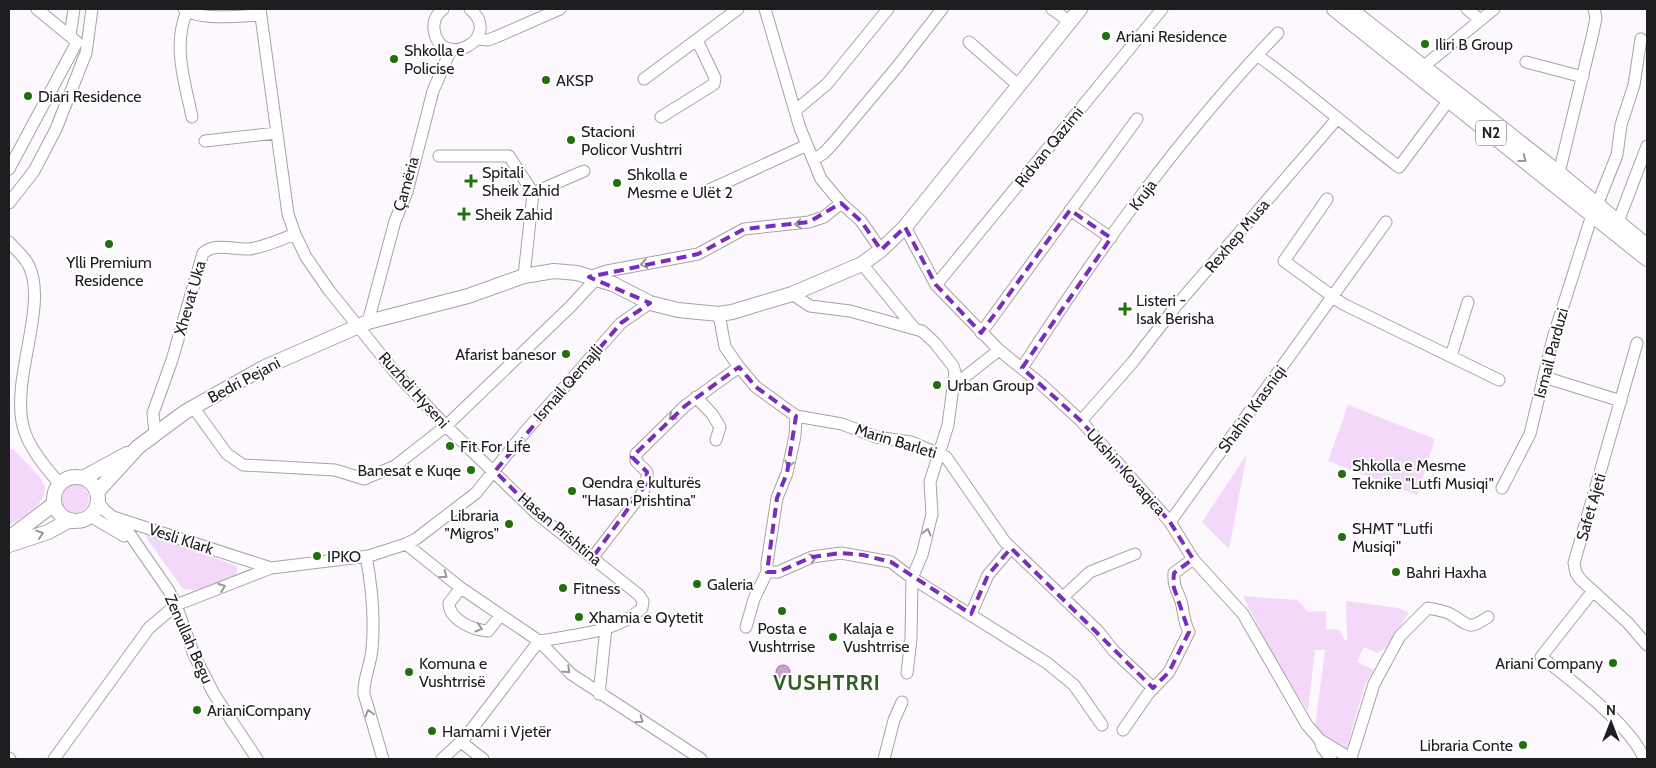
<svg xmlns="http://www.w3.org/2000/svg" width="1656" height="768" font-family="Cabin,sans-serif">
<rect width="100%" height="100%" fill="#fdf8fe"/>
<path fill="#f4d8fa" d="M1348 405 1435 439 1417 495 1328 461Z
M9 449H13L39 476 45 486C45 507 24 516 9 525Z
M1247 454 1229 549 1202 522Z
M61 499a14 14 0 1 1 28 0a14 14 0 1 1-28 0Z
M148 534 237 566V577L195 590 183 589 148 540 146 536Z
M1243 596 1297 600 1308 612 1326 611V629L1340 630 1343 638 1347 641 1346 601 1399 608 1409 613 1386 648 1377 653 1364 647 1357 662 1374 670 1365 684 1346 751 1340 754 1315 727 1325 650H1315L1308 711 1275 660Z"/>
<path fill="#cb9ed5" stroke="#97779e" d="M776 672a7 7 0 1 1 14 0a7 7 0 1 1-14 0Z"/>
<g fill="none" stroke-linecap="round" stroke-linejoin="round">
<defs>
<path id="minor" d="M184 9C199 21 241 16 261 15
M260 9 288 214 295 234 306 257 328 289 394 371 446 426 537 514 639 595 643 601 642 608C617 633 573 635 539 641
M443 9C437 14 433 21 434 29 439 72 505 39 470 9
M765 9 800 128 821 179 841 203 861 221 881 250
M1052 9 1070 22
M1467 9 1479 19
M187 11C172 46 185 82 192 117
M70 36 74 9
M476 39 488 40 496 37 560 9
M969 42 1019 86
M1257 55C1306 90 1351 131 1399 167L1449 100
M1526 62 1583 77
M1423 67 1494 9
M644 79 738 9
M796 110 827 84 888 9
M661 117 714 84 715 78 697 40
M205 141 276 133
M439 156H509L533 193 524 276
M813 160 824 153 835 141 897 67 942 9
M9 169 77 42 37 9
M1559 173 1592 37 1596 18 1594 9
M707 191 807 145
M533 193 584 171
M1327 199 1284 261 1343 304 1499 380
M9 203 34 171 56 129 86 53 92 9
M1597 205 1617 155 1621 125 1634 85 1641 39
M1070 210 1111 238
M1618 222 1647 146
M905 227 936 285 999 350 1041 384 1081 421 1170 522 1193 559 1243 614 1307 725 1320 740 1348 757
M9 242C15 249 25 257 29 266 48 306 11 378 23 426 28 447 45 467 60 484
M862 264 915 329
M589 277 607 271 698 254 744 229 809 222 824 217 841 203
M936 285 1162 9
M792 294 810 306 850 311 922 331 935 343 953 366 955 372 948 425 930 482 932 514 922 555 912 578 911 639 907 673
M719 314 725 347 739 367 756 387 796 416 842 424 876 437 911 442 946 457 1005 542 1098 631 1113 650 1153 688
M368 322 395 221 407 192 433 91 451 49
M981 333 1137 119
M1637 343 1574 563 1576 573 1581 580 1628 623 1647 645
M1451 356 1468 302
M1022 368C1098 250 1181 134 1278 33
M1544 377 1621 401
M952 387 999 350
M696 397 712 414 720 427 716 440
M193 407 227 454 243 465 335 470 364 479 395 466 446 426 570 307 596 279
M1081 421 1132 363 1176 306 1336 120
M155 435 153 413 172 360 203 253C217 242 232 250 249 249 265 247 280 240 295 234
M1502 488 1530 434 1553 338 1592 215
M98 501 104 510 113 517 271 568
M90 516 124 536
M113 517 129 533 169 591 176 605 194 655 214 694 257 759
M1170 522 1386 222
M406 544 461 588 539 641 571 674 701 759
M366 556C372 587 375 617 372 649 371 664 363 679 364 694L383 759
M593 557 643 492 647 480V472L636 461V454L685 406 739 367
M767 572H778L812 557 841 553 891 562 912 578 1047 663 1074 685 1102 725
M461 588 449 603C449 620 473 630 488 631L500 616
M1593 591 1541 657C1569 678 1633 728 1644 759
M1063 597 1090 572 1135 554
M971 614 988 575 1011 548
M746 627 754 599 767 572V563L777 498 787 473 795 436 796 416
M599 694 606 628
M1123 730 1148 694 1169 672 1189 632C1184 622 1184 616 1182 605 1179 592 1173 589 1174 573L1193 559
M1320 740 1322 747 1331 759
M461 742 483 759
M9 758 10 759
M1351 758 1374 684 1400 636 1428 608C1436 610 1446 611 1452 615 1470 626 1469 630 1488 617
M54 759 149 628 176 605 271 568 369 556 406 544 416 539 476 493 524 433 621 323 650 303
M442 759 465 738 539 641
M884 759 894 720 902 702"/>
<path id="major" d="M1334 9 1647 259
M1350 9 1559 173 1647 246
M54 499a22 22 0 1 1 44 0a22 22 0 1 1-44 0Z
M83 478 127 454
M97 492 138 447 185 412 263 368 368 322 468 296 524 276 554 271 577 273 613 284 650 303 678 310 719 314 732 312 792 294 862 264 881 250 905 227 1080 9
M9 538 54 504
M9 545 48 532 70 520"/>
</defs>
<use href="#minor" stroke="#a7a2a8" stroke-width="13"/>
<use href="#major" stroke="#a7a2a8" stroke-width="16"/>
<use href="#minor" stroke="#fff" stroke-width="11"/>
<use href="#major" stroke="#fff" stroke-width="14"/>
</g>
<defs><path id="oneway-chevron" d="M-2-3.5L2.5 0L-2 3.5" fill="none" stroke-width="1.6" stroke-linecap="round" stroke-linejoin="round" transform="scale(1.25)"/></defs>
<g stroke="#9a999a">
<use href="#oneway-chevron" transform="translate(1523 159) rotate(38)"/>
<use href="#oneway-chevron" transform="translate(798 224) rotate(174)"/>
<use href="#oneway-chevron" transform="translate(644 264) rotate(170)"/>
<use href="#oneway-chevron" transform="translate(672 417) rotate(138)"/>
<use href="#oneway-chevron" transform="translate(789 464) rotate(103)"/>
<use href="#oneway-chevron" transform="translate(927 532) rotate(-76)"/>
<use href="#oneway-chevron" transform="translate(40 534) rotate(-18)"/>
<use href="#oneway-chevron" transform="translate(813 558) rotate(-15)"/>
<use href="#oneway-chevron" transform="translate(444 575) rotate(37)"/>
<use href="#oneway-chevron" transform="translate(222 587) rotate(-21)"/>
<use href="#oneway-chevron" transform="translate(479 628) rotate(16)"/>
<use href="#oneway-chevron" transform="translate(567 670) rotate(44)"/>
<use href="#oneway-chevron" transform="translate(369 713) rotate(-105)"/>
<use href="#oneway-chevron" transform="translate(640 720) rotate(36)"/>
</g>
<path fill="none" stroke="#7b2cbf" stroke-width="4" stroke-dasharray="10 6" stroke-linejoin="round" d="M841 203 861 221 881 250 905 227 936 285 981 333 1070 210 1111 238 1022 368 1081 421 1170 522 1193 559 1174 573 1173 585 1189 632 1169 672 1153 688 1011 548 988 575 971 614 891 562 863 555 841 553 812 557 778 572H767L777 498 787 473 796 416 756 387 739 367 685 406 632 457 647 472 646 484 593 557 537 514 495 471 621 323 650 303 589 277 698 254 744 229 809 222Z"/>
<g fill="#236e0f" stroke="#fff" stroke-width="2">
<circle cx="1106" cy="36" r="5"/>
<circle cx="1425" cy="44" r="5"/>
<circle cx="394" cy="59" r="5"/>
<circle cx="546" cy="80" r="5"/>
<circle cx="28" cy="96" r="5"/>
<circle cx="571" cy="140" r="5"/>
<path d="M468.5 173.5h5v5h5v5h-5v5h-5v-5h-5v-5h5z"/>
<circle cx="617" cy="183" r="5"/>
<path d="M461.5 206.5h5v5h5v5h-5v5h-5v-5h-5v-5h5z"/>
<circle cx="109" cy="244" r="5"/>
<path d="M1122.5 301.5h5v5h5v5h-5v5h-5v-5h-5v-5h5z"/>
<circle cx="566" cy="354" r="5"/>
<circle cx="937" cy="385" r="5"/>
<circle cx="450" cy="446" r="5"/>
<circle cx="471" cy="470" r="5"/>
<circle cx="1342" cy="474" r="5"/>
<circle cx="572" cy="491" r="5"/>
<circle cx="509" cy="524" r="5"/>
<circle cx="1342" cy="537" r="5"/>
<circle cx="317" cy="556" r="5"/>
<circle cx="1396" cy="572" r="5"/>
<circle cx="697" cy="584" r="5"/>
<circle cx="563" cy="588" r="5"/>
<circle cx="782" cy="611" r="5"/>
<circle cx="579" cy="617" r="5"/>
<circle cx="833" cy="637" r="5"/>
<circle cx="1613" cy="663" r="5"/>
<circle cx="409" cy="672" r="5"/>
<circle cx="197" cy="710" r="5"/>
<circle cx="432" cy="731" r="5"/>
<circle cx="1523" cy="745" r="5"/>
</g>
<g text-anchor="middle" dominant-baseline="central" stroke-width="4" stroke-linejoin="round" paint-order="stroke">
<rect fill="#fff" stroke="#626162" stroke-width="1" x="1476" y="120.5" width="30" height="25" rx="4"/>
<g font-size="15" font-weight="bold" fill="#1e1d1f">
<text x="1491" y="133">N2</text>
</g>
<g font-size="16" fill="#1e1d1f" stroke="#fff" text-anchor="start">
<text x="1116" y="36">Ariani Residence</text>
<text x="1435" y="44">Iliri B Group</text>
<text x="404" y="50">Shkolla e<tspan x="404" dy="18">Policise</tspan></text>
<text x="556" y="80">AKSP</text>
<text x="38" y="96">Diari Residence</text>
<text x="581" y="131">Stacioni<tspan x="581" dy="18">Policor Vushtrri</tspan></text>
<text x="482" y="172">Spitali<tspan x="482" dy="18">Sheik Zahid</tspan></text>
<text x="627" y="174">Shkolla e<tspan x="627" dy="18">Mesme e Ulët 2</tspan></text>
<text x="475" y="214">Sheik Zahid</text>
<text x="109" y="262" text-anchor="middle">Ylli Premium<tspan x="109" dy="18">Residence</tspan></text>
<text x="1136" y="300">Listeri -<tspan x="1136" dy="18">Isak Berisha</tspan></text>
<text x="556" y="354" text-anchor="end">Afarist banesor</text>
<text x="947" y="385">Urban Group</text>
<text x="460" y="446">Fit For Life</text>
<text x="1352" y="465">Shkolla e Mesme<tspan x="1352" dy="18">Teknike "Lutfi Musiqi"</tspan></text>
<text x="461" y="470" text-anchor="end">Banesat e Kuqe</text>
<text x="582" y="482">Qendra e kulturës<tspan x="582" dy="18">"Hasan Prishtina"</tspan></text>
<text x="499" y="515" text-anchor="end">Libraria<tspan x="499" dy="18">"Migros"</tspan></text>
<text x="1352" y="528">SHMT "Lutfi<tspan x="1352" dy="18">Musiqi"</tspan></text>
<text x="327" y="556">IPKO</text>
<text x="1406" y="572">Bahri Haxha</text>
<text x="707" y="584">Galeria</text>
<text x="573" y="588">Fitness</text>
<text x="589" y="617">Xhamia e Qytetit</text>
<text x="782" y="628" text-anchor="middle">Posta e<tspan x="782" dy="18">Vushtrrise</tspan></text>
<text x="843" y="628">Kalaja e<tspan x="843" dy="18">Vushtrrise</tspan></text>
<text x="419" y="663">Komuna e<tspan x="419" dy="18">Vushtrrisë</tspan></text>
<text x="1603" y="663" text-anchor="end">Ariani Company</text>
<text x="207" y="710">ArianiCompany</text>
<text x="442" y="731">Hamami i Vjetër</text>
<text x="1513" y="745" text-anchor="end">Libraria Conte</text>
</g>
<g font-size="16" fill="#1e1d1f" stroke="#fff">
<text transform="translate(1049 147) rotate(-51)">Ridvan Qazimi</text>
<text transform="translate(406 184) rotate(-74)">Çamëria</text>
<text transform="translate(1143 195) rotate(-53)">Kruja</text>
<text transform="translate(1237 236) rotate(-50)">Rexhep Musa</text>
<text transform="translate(190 298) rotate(-74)">Xhevat Uka</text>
<text transform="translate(1551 353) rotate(-75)">Ismail Parduzi</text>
<text transform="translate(244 380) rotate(-28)">Bedri Pejani</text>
<text transform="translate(568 383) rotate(-49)">Ismail Qemajli</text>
<text transform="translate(414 390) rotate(48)">Ruzhdi Hyseni</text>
<text transform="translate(1252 409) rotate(-54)">Shahin Krasniqi</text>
<text transform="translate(896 441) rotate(17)">Marin Barleti</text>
<text transform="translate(1126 472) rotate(48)">Ukshin Kovaqica</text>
<text transform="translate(1591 507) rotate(-74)">Safet Ajeti</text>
<text transform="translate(560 529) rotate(40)">Hasan Prishtina</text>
<text transform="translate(181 539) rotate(18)">Vesli Klark</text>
<text transform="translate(189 639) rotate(66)">Zenullah Begu</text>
</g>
<g font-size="21" font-weight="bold" letter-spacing="1" fill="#315f27" stroke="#fff">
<text x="827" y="682">VUSHTRRI</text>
</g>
</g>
<rect width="1656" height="768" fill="none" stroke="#1e1d1f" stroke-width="20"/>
<g transform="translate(1611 723)" stroke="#ffffff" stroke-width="4" paint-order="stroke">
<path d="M0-4L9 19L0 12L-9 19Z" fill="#1e1d1f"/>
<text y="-8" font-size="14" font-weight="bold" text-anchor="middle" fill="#1e1d1f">N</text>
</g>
</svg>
